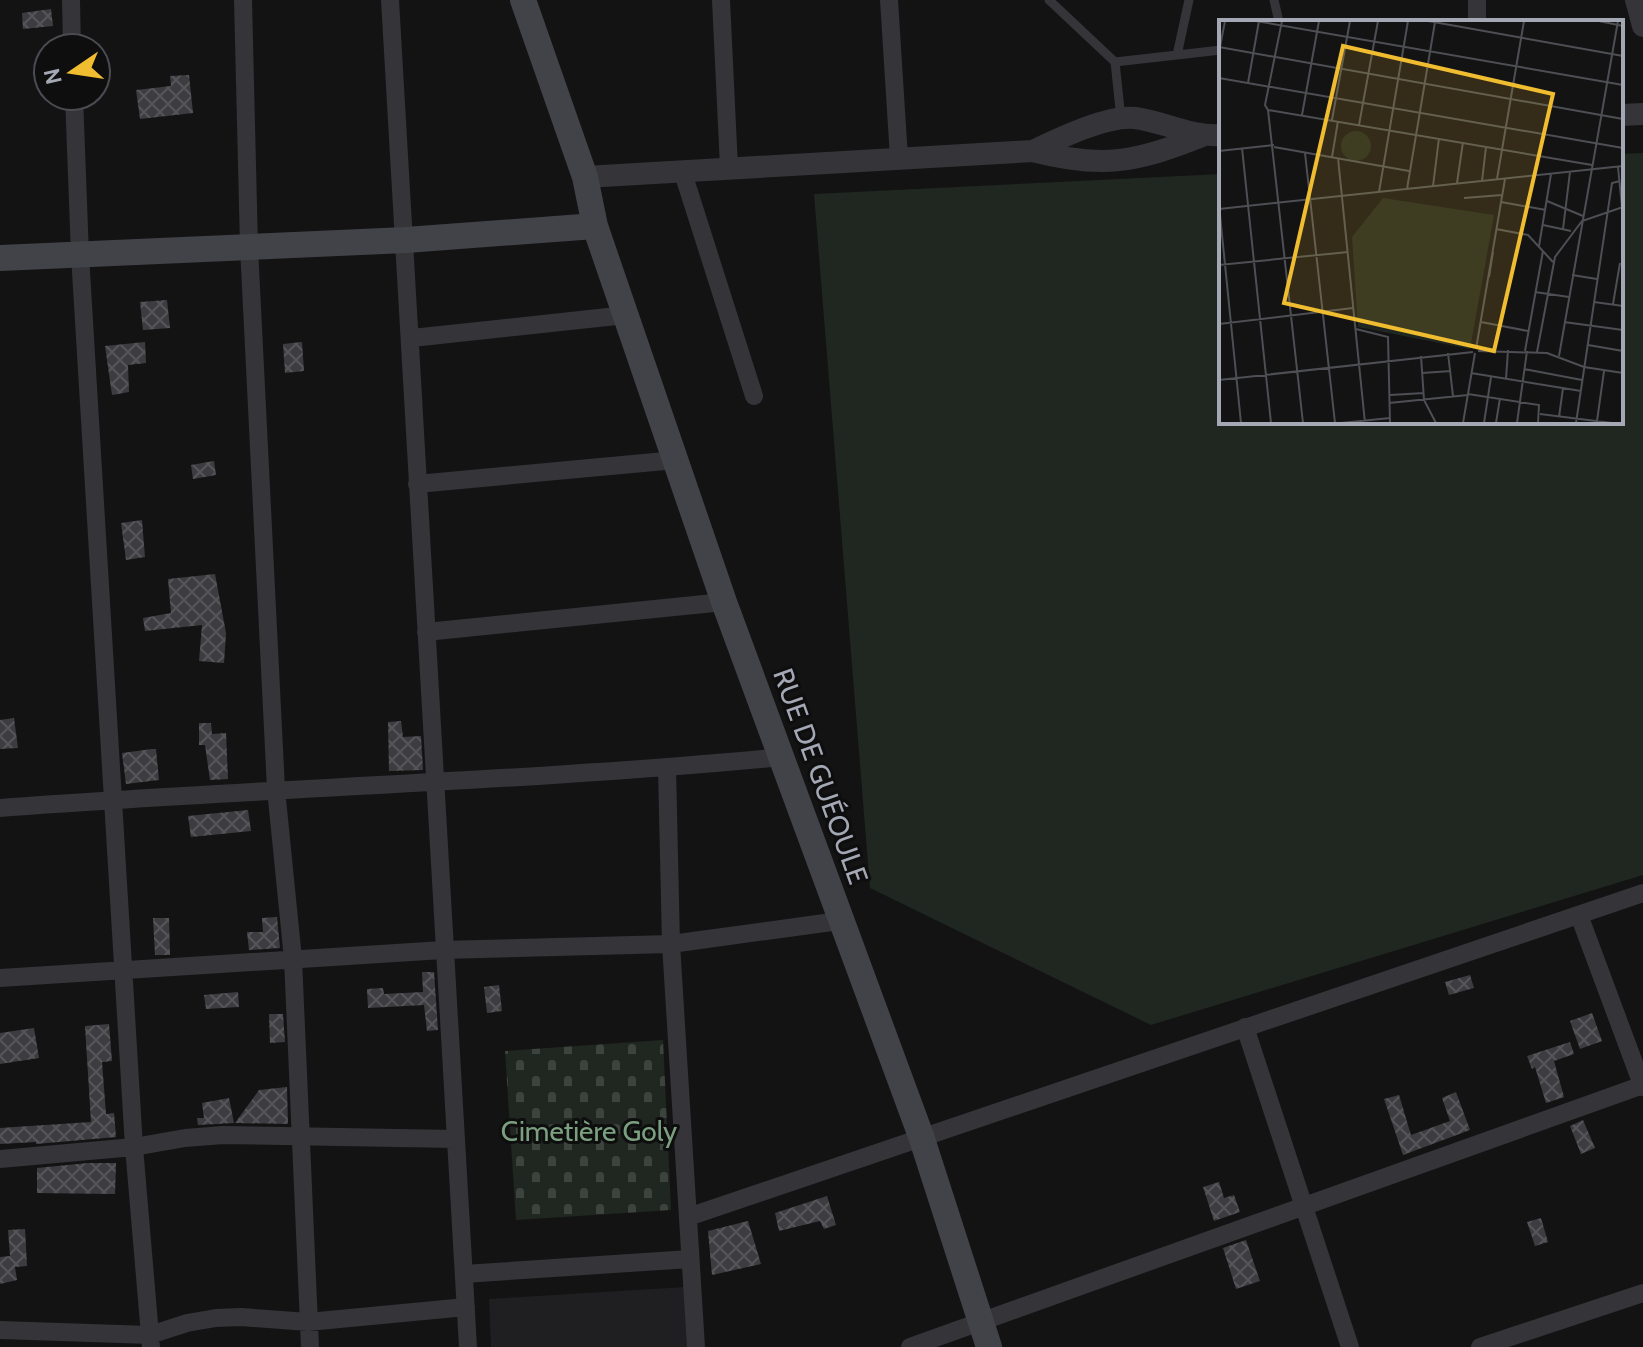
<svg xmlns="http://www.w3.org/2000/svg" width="1643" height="1347" font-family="Cabin,sans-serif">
<defs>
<pattern id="cemetery-stones" width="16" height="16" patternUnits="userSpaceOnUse" patternTransform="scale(2)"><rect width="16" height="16" fill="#1f2720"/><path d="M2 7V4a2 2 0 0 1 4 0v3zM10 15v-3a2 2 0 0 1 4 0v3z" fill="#3d443e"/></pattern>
<pattern id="building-cross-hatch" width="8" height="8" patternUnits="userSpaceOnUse" patternTransform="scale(2)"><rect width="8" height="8" fill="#3d3d41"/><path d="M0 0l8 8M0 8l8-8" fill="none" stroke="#56565a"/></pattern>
</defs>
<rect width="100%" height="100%" fill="#131314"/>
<path fill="#1f1f21" d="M686 1287 691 1347H491L489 1299Z"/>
<path fill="#1f2720" d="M1643 153V875L1151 1025 870 888 814 194 1221 174V422H1621V154Z"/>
<path fill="url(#cemetery-stones)" d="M663 1040 671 1210 516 1220 505 1051Z"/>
<path fill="url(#building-cross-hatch)" d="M51 9 53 26 23 29 22 13Z
M189 75 193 113 140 119 136 90 171 86 170 76Z
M167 300 170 328 143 330 140 302Z
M145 342 146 363 128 365 129 392 112 395 105 346Z
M302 342 304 371 285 373 283 344Z
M214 461 216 475 193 479 191 465Z
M142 520 145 557 126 560 121 523Z
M215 574 226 633 224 663 199 661 202 625 145 631 143 618 171 613 168 579Z
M14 718 18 748 0 749V720Z
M401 721 403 737 421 736 423 770 389 771 388 722Z
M199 723H211L212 734 226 733 228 779 210 780 205 745H199Z
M152 749H156L159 780 126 784 122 753Z
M248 810 251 831 191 837 188 816Z
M277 917 280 948 249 950 247 932H263L262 918Z
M153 918H169L170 955H155Z
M422 972H434L438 1030 427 1031 424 1005 368 1008 367 989 383 988 384 994 423 992Z
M1470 975 1474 988 1449 995 1445 982Z
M499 985 502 1011 487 1013 484 987Z
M238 992 239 1007 206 1009 204 995Z
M1592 1013 1602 1041 1580 1049 1570 1021Z
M269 1014H283L285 1042 270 1043Z
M109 1024 112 1061 102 1062 106 1114 114 1113 116 1137 36 1144V1142L0 1144V1128L91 1122 85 1026Z
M34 1028 39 1058 0 1064V1033Z
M1570 1042 1574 1054 1554 1061 1564 1097 1546 1103 1535 1067 1532 1069 1527 1056Z
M287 1087 288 1124 235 1123 259 1090Z
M1456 1092 1470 1130 1403 1155 1384 1099 1399 1095 1411 1135 1450 1121 1442 1098Z
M229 1098 234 1123 198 1125 197 1118H204L202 1103Z
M1583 1120 1595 1148 1581 1154 1570 1126Z
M88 1163H116L115 1194 37 1193V1168Z
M1219 1182 1224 1198 1234 1195 1240 1212 1214 1221 1203 1187Z
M827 1196 836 1225 824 1229 820 1221 779 1231 775 1213Z
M1541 1218 1548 1242 1535 1246 1527 1222Z
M748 1221 761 1264 712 1275 708 1231Z
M25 1229 27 1266 15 1267 17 1280 0 1284V1257L10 1256 8 1230Z
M1246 1240 1260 1281 1236 1289 1223 1248Z"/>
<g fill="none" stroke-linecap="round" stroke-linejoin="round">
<path stroke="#343439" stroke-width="9" d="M1049 0 1115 62 1121 119
M1274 0 1279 22
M1177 55 1189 0
M1115 62 1221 50"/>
<path stroke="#343439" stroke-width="18" d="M71 0 72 48
M243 0 249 247 276 789 293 959 310 1347
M390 0 468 1347
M721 0 729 167
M889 0 899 158
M1477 0V22
M74 96 80 255 134 1147 151 1347
M683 173 754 396
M412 338 626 315
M417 484 676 460
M426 632 724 602
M667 768 671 944 696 1347
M0 808C261 788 522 782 782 757
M1579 915 1643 1087
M0 978 443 950 671 944 839 921
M1245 1027 1350 1347
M0 1159 134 1147 185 1138 223 1135 456 1139
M688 1217 1643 893
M464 1274 690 1259
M0 1330 150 1335 187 1323 216 1318 241 1317 308 1322 466 1307
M910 1347 1643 1085
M1480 1347 1643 1293"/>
<path stroke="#343439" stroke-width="22" d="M1636 0 1643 26
M1621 115 1643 114
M1033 151C1058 139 1107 115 1135 118 1165 122 1190 137 1221 135
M585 177 1033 151C1102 169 1137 162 1202 136"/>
<path stroke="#424349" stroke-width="26" d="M523 0 585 177 595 226 724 602 921 1136 989 1347
M0 258 406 240 595 226"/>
</g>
<g text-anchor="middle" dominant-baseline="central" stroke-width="6" stroke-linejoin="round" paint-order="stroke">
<g font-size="28" fill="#a4a8b5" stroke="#0e0e0f">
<text transform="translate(821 776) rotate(70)">RUE DE GUÉOULE</text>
</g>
<g font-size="28" fill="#7ba080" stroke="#0e0e0f">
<text x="589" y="1131">Cimetière Goly</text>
</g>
</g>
<g transform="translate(1219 20)">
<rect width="404" height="404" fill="#131314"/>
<path d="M164 178 275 195 251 329 139 307 133 217Z" fill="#1f2720"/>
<path d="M122 126a15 15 0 1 1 30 0a15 15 0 1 1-30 0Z" fill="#1f2720"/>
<path fill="none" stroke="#4d4f54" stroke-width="2" d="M37 1 404 65M63 1 46 85 49 90 373 145M209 1 404 36M380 1 404 6M0 27 404 99M0 32 6 1M0 58 404 128M29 63 40 1M49 90 84 403M83 95 100 1M113 100 131 1M140 105 159 1M55 127 190 151M23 128 52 403M0 131 55 125M86 133 116 403M113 137 119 101M119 138 146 403M399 147 403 187M278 159 305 1M263 161 267 127M238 163 244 122M214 166 220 118M188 169 216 2M160 172 189 1M245 178 283 175M328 181 364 196M282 182 327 190M0 185 22 403M0 189 404 146M324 205 352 211M277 209 309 215 334 242M344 209 351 152M320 226 332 154M0 245 129 232M353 255 378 259M270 257 274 232M316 272 350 277M375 282 404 286M394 284 401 243M262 302 309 311M345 302 404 310M0 304 134 288M137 309 169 317 171 403M369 325 404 331M257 329 286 159M259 331 328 333 365 347 404 353M306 331 324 231M318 332 336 237 363 201 404 187M229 333 234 376M202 336 205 380 217 403M340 336 399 1M305 349 363 360M203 353 232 351M252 353 362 371M287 359 289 330M0 360 254 332M249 374 320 385 319 403M171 375 205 373M170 383 249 375M321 394 393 403M340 397 344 368M378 401 385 351M122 403 171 398M244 403 256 333M265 403 272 357M277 403 281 378M298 403 308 331M357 403 393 163 401 161"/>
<path fill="#f0bc30" fill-opacity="0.15" stroke="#f0bc30" stroke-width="4" d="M124 26 334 74 275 331 65 283Z"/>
<rect width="404" height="404" fill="none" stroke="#a4a8b5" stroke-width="4"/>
</g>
<g transform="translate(72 72) rotate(257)"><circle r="38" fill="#0e0e0f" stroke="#4a4c51" stroke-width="2"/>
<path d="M0-6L14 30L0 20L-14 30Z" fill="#f0bc30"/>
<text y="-12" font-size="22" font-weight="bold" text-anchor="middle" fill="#a4a8b5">N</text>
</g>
</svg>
